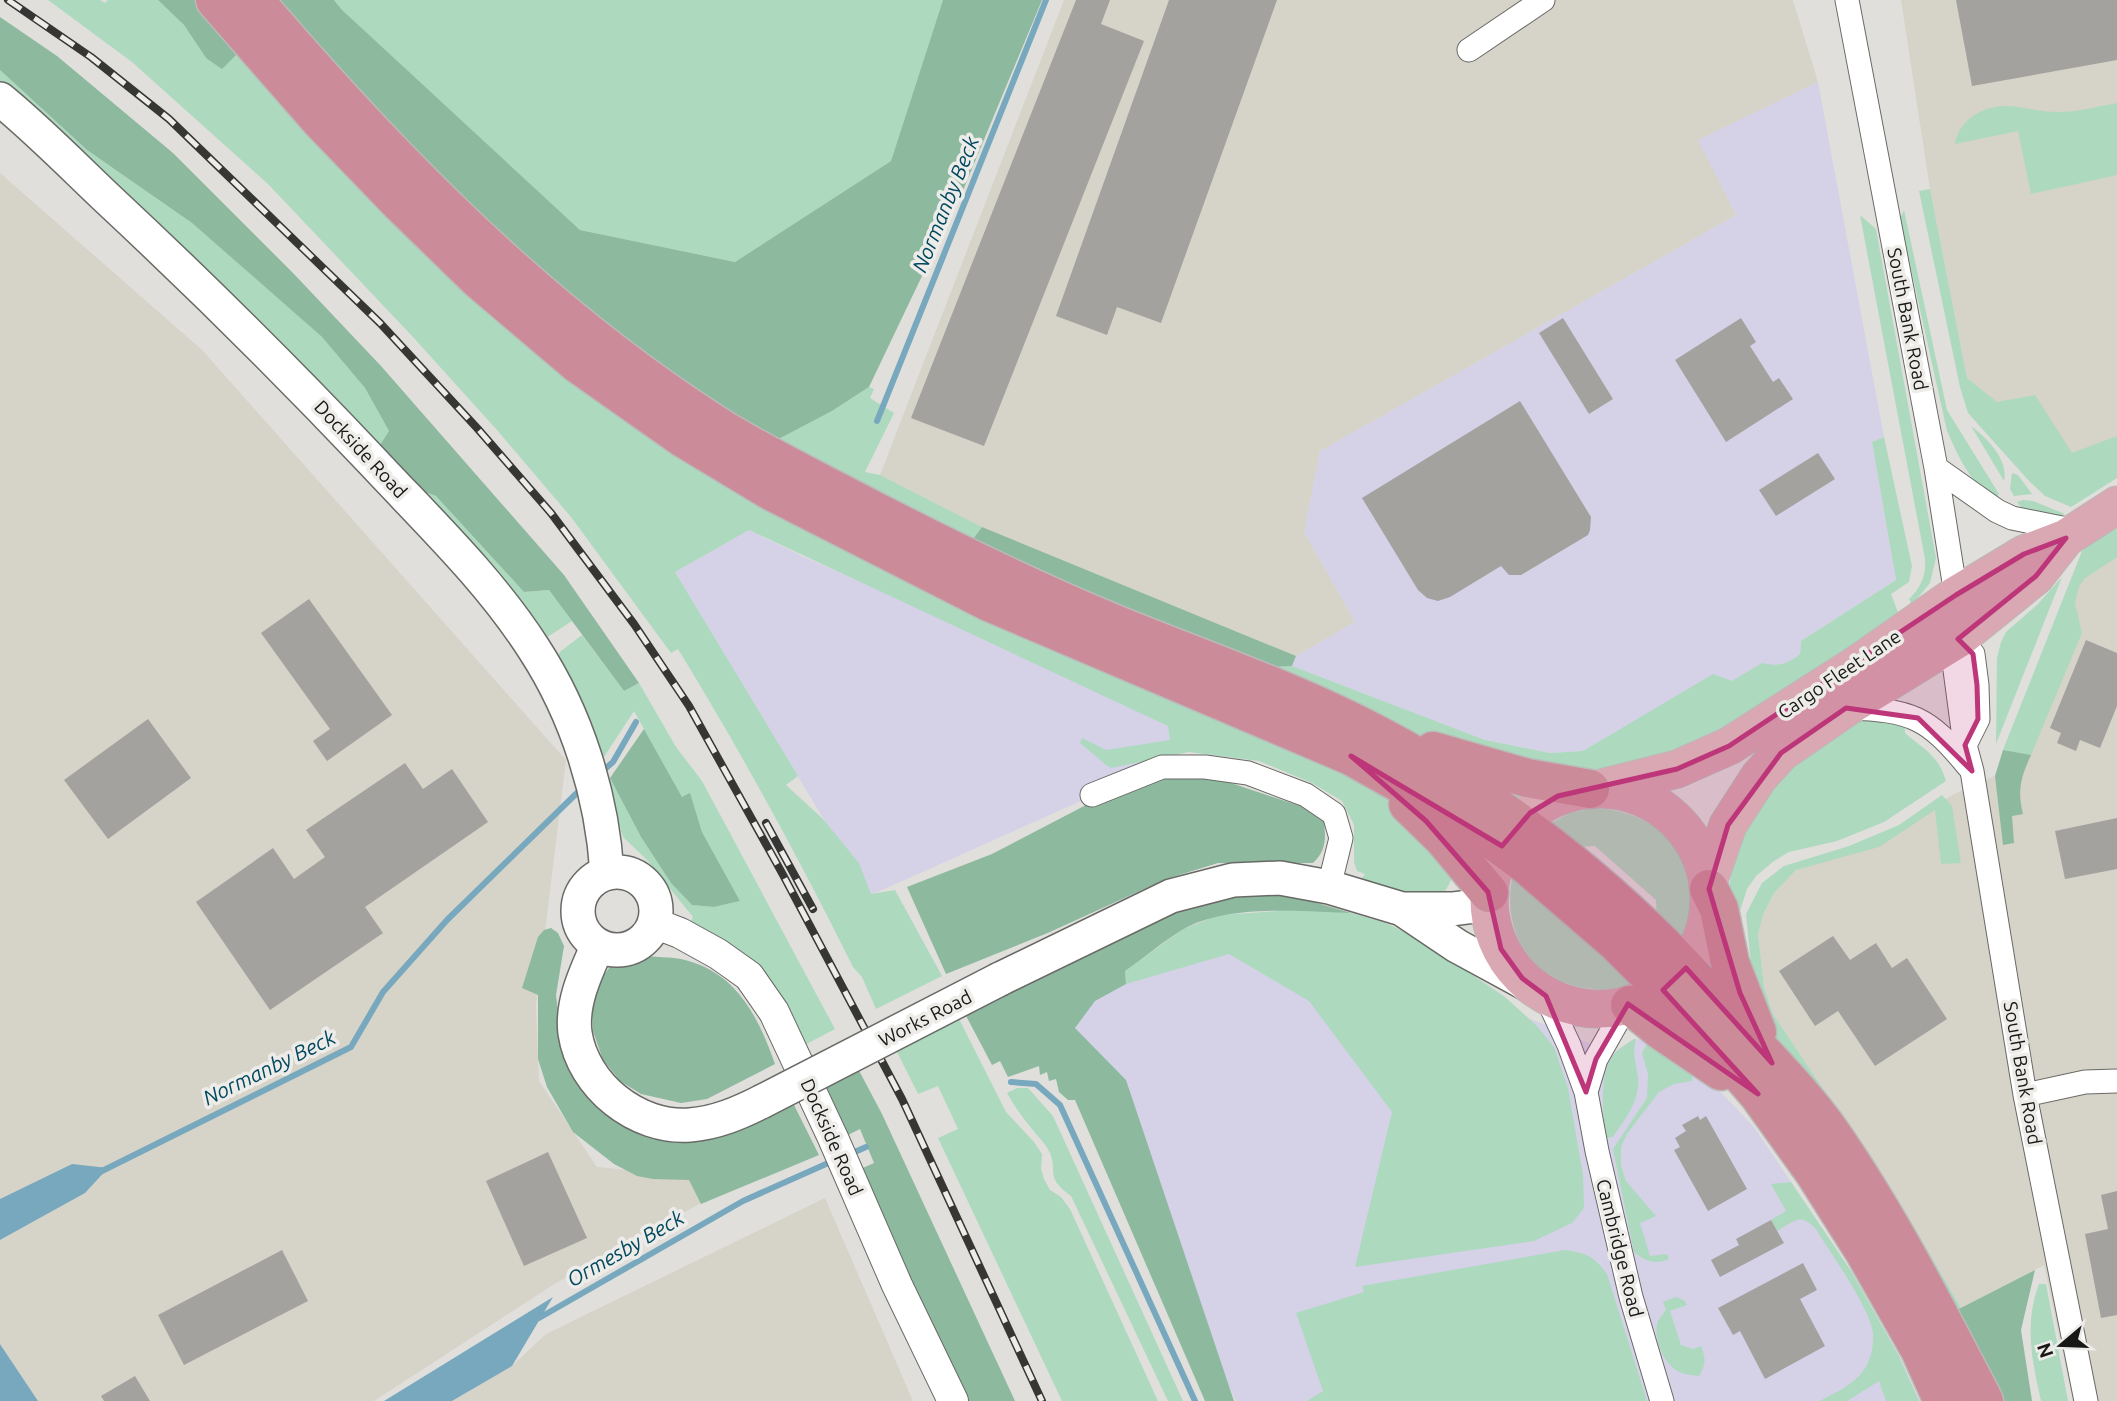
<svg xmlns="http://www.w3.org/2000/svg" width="2117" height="1401" font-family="Ubuntu,sans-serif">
<rect width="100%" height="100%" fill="#e0dfdc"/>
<path fill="#d5d2e8" d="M1818 82 1884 437 1872 442 1896 580 1801 641 1800 654 1788 663 1776 667 1762 664 1732 682 1713 675 1583 751 1550 753 1485 740 1292 666 1296 656 1355 622 1304 532 1320 451 1736 215 1697 140Z
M749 530 802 556 1187 726 1176 767 1110 788 862 899 853 868 675 572Z
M1230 940 1390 961 1613 1053 1634 1039 1661 1041 1683 1053 1754 1127 1851 1271 1899 1356 1920 1401H1236L1053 1009Z"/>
<path fill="#d6d3c9" d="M1064 0H1793L1818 82 1698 140 1736 215 1320 451 1304 532 1355 622 1296 656 982 527 880 475Z
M1901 0H2117V455L2086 475 1967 378 1930 189Z
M0 173 202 350 566 760 536 1005 539 1081 597 1167 741 1181 556 1283 374 1401H38L0 1344V1240L85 1193 72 1164 0 1199Z
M2117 549V1401H2073L2044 1265 1961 1308 1904 1210 1773 1014 1764 987 1758 934 1763 915 1774 893 1796 870 1887 840 1952 795 1999 774 2084 571Z
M825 1198 913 1401H452L512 1366 546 1334Z"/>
<path fill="#add9bf" d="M48 0H100L105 3 108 0H158L184 25 206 58 237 54 378 200 1201 700 1372 787 1414 819 1455 869C1451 880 1448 892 1437 897 1422 904 1377 885 1360 880L1365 874 1357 871 1354 862V825L1342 801 1312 783 1259 761 1189 752 1111 768 1106 765 1080 743 1082 738 1106 750 1170 740 1168 726 749 530 675 572 798 776 786 785 823 819 859 863 871 894 895 890 942 976 876 1009 862 977 853 967C799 858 741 752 678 649L671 653 571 517 497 430 413 337 268 184 132 62Z
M334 0H943L891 161 735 262 580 230 341 10Z
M0 70 87 150 192 223 322 337 365 388 389 431 378 448 87 159 0 83Z
M2117 103V175L2031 194 2018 131 1955 144C1959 119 1984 105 2008 106 2024 107 2041 112 2057 112 2077 112 2097 107 2117 103Z
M1930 189 1967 378 1997 402 2035 395 2072 453 2117 436V478L2071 507 2045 496 2029 481 1968 413 1960 387 1919 191Z
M1904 210 1947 410 1999 494 1995 501C1968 478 1961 462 1947 431L1900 219Z
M1860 215 1876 229 1936 558 1930 583 1912 605 1909 599C1921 587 1926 577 1925 559Z
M869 387 874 389 870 398 894 413 865 472 880 475 982 527 970 543 773 442 832 411Z
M1971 426C1987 438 2009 460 2004 481Z
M1884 437 1912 566 1909 582 1891 594 1899 615 1812 680 1680 755 1605 771 1582 773 1422 736 1259 668 1292 666 1485 740 1550 753 1583 751 1713 674 1732 681 1762 663C1779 667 1787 664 1800 654L1801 641 1896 580 1872 442Z
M2012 473 2018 475 2032 494 2014 496 2010 489Z
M419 490 436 496 524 592 549 590 572 621 546 638Z
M2023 500 2033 501 2065 514 2054 517 2026 514 2017 502Z
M2117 528V557L2084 579 2079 587 2075 603 2082 633 2031 755 2003 750 2082 551 2087 546Z
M2062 577 1996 744 1997 658 2001 642 2006 632 2037 605Z
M582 635 624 691 639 683 676 747 702 781 835 1029 801 1047 755 966 691 921 693 917 647 860 623 837 604 781 610 778 641 837 671 883 692 905 714 907 740 901 702 832 690 794 682 797 634 711 600 763 553 661 561 651Z
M1855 718 1901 724 1905 728V733C1924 750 1938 754 1946 781L1884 822 1837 841 1789 852 1774 861 1756 876 1747 889 1736 923C1734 918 1731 913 1730 908 1723 872 1753 797 1780 773 1802 752 1831 736 1855 718Z
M1942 795 1952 806 1961 863 1941 864 1935 810 1879 847 1796 870 1774 893 1763 915 1758 934 1764 987 1773 1014 1904 1210 1961 1308 1951 1313 1767 1029 1752 975 1746 914 1762 883 1784 866 1849 846 1899 825Z
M1595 808C1668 812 1711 870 1682 940L1657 919 1656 900 1595 846 1575 847 1549 824 1570 813Z
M1517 877 1638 983C1565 1008 1498 957 1512 879Z
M1294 910 1351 913 1386 923 1421 940 1505 997 1538 1027 1554 1047 1568 1088 1583 1175 1584 1208 1572 1223 1534 1241 1355 1267 1392 1112 1309 1001 1229 954 1126 984 1125 971 1183 929 1219 915Z
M955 1011 1006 1112 1034 1142 1042 1154 1041 1168 1044 1179 1050 1190 1061 1197 1070 1209 1158 1401H1062L938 1138 958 1129 938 1086 918 1094 893 1044Z
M1634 1039H1636C1632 1054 1636 1063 1638 1077 1640 1101 1626 1118 1613 1137L1607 1138C1602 1117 1598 1069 1616 1052 1621 1047 1628 1043 1634 1039Z
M1647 1044 1659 1045 1693 1072 1692 1081 1674 1084 1659 1092 1627 1134 1621 1147V1166L1626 1181 1656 1216 1640 1223 1650 1256 1667 1254 1669 1259C1656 1265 1644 1261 1634 1252L1613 1149 1647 1098 1648 1074 1642 1053Z
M1017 1088H1028L1053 1116 1183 1401H1168L1071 1196C1041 1174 1062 1171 1046 1146 1042 1140 1036 1135 1032 1129 1023 1118 1014 1106 1007 1093Z
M1791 1182 1851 1271 1899 1356 1919 1401H1886L1879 1381 1847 1401H1820C1837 1392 1857 1383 1867 1365 1872 1355 1875 1338 1872 1328 1865 1301 1831 1254 1816 1229 1800 1212 1795 1221 1777 1231L1771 1220 1786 1211 1771 1184Z
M1565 1250C1587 1253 1595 1257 1607 1274L1647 1401H1307L1323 1391 1296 1313 1364 1292 1362 1286Z
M2039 1284H2046L2068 1401H2041C2032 1361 2024 1324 2039 1284Z
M1676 1297 1684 1300 1687 1305 1670 1311 1681 1345 1693 1349 1701 1346C1706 1358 1706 1365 1699 1376 1694 1375 1687 1375 1682 1373 1665 1367 1654 1342 1657 1324 1658 1319 1663 1314 1666 1310L1663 1302Z"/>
<path fill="#8db99f" d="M158 0H195L237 54 222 69 206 58 184 25Z
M266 0H334L342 10 580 230 735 262 891 161 943 0H1042L964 188 869 387 832 411 773 442 644 356 571 302 442 183Z
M0 17 57 56 173 153 293 273 381 366 564 575 639 683 624 691 549 590 524 592 436 496 419 490 378 448 389 431 365 388 322 337 192 223 87 150 0 70Z
M982 527 1296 656 1292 666 1259 668 970 543Z
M644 729 682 797 690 793 702 832 740 901 714 907 692 905 671 883 641 837 610 778Z
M2003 750 2031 755C2021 777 2017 790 2023 814L2012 816 2014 843 2003 845 1995 776Z
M1175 772 1228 782 1306 808 1324 822C1326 839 1326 851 1313 863H1218L1166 879 1050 932 946 974 907 887 992 854 1111 792Z
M1253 892 1290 895 1351 913C1302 911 1225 904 1182 930 1162 942 1144 958 1125 971L1126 984 1095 1001 1075 1028 1126 1080 1234 1401H1205L1075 1100H1068L1059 1092 1056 1079 1049 1081 1047 1072 1040 1075 1039 1066 1008 1077 1000 1061 992 1065 963 1010 1161 907Z
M551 928 558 933 564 946 556 995 562 1044 630 1125 791 1099 819 1155 701 1204 689 1180 653 1179 637 1176 614 1164 573 1132 547 1087 538 1059V995L522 988 538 937 544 930Z
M643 956C656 957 669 957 681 959 736 971 758 1016 775 1064L707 1099 681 1103 641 1094 620 1081 603 1060 593 1031 592 1010 599 981 613 963Z
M855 1063 882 1114 1015 1401H966L856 1171 874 1163 860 1129 842 1138 815 1082Z
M2035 1270 2021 1330 2032 1401H1995L1951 1313Z"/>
<path fill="#77a8bd" d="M72 1164 108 1168 85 1193 0 1240V1199Z
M553 1297 512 1366 452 1401H384Z
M0 1344 38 1401H0Z"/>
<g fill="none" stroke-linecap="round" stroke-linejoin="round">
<path stroke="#77a8bd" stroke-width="6" d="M877 421 1046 0
M599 774 613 762 636 722
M1011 1082 1036 1084 1060 1105 1195 1401
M848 1155 866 1147
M100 1172 351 1047 383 992 447 920 583 787
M539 1318 743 1201 835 1160"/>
</g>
<path fill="#a3a29f" d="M1076 0H1110L1101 24 1144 41 984 446 911 418Z
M1169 0H1277L1161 323 1117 307 1107 335 1056 316Z
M1956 0H2117V60L1972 86Z
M1563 318 1613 399 1589 414 1539 333Z
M1741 318 1756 342 1750 346 1773 382 1779 378 1793 399 1726 442 1675 360Z
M1520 401 1591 517 1590 530 1588 535 1521 575H1509L1501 566 1450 597 1438 601 1427 598 1418 590 1362 498Z
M1818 453 1835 479 1776 516 1759 490Z
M309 599 392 715 327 761 313 741 330 729 261 633Z
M2086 640 2117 653V706L2100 748 2080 740 2076 751 2057 743 2061 733 2050 728Z
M148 719 191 778 108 839 64 780Z
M405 763 423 789 452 769 488 822 365 907 383 933 270 1010 196 902 273 848 294 879 325 857 306 830Z
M2117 818V869L2065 879 2055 831Z
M1833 936 1850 960 1876 943 1892 968 1907 958 1947 1019 1875 1066 1838 1011 1815 1026 1779 971Z
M1698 1116 1700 1120 1706 1116 1747 1189 1708 1211 1674 1150 1680 1147 1675 1138 1686 1131 1682 1125Z
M548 1152 587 1238 524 1266 486 1181Z
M2117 1191V1315L2101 1318 2085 1234 2108 1229 2101 1195Z
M1771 1220 1784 1243 1720 1277 1711 1260 1739 1245 1736 1239Z
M282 1250 308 1301 184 1365 158 1315Z
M1803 1263 1817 1290 1800 1299 1825 1346 1765 1379 1740 1331 1733 1335 1718 1308Z
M135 1376 150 1401H104L101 1396Z"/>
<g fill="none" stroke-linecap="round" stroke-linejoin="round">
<defs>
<path id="minor" d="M1847 0 1936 468 1956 595 1958 639 1953 655 1965 745 1972 771 2025 1095 2086 1401
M1469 50 1543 0
M1936 468 1997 511 2012 518 2077 531
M1958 639 1973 654 1977 685 1978 719 1965 745
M1848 708C1911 710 1928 717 1968 766
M1092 795 1162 767H1205L1248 773 1306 795 1334 814 1341 838 1329 887
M1546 996 1569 1045 1586 1092 1597 1151 1631 1297 1662 1401
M1586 1092 1596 1059 1626 1006
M2025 1095 2085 1082 2117 1081"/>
<path id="tertiary" d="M654 923 680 933 718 954 749 976 774 1012 833 1138 897 1285 953 1401"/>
<path id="secondary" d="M0 99C38 130 73 166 109 200 199 284 287 371 372 461 428 521 490 580 534 649 577 715 602 795 607 873
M578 911a39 39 0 1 1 78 0a39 39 0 1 1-78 0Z
M1402 909 1457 946 1536 989
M598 945C586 972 571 1003 575 1033 583 1086 637 1129 690 1125 716 1123 739 1113 761 1102
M1000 979 1171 896 1233 880 1280 878 1329 887 1402 909H1452L1468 907 1489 897"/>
<path id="primary" d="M1605 787 1677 769 1729 746 1856 665 1956 595 2024 554 2066 538 2117 505
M1489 899a110 110 0 1 1 220 0a110 110 0 1 1-220 0Z
M1708 883 1728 825 1759 777 1781 753 1846 708 1958 639 2036 576 2065 539"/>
<path id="trunk" d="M215 0 320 120 400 203 478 279 578 364 683 438 771 491 989 602 1351 756 1465 820 1528 866 1617 943 1695 1021 1758 1094 1814 1172 1864 1251 1920 1350 1943 1401
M254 0C390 159 538 311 716 425 757 451 802 473 846 496 934 542 1023 586 1115 624 1203 660 1295 691 1378 735 1483 790 1579 862 1663 945 1690 972 1715 1001 1741 1029 1771 1062 1805 1096 1831 1133 1890 1218 1936 1309 1984 1401
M1433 751 1527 778 1590 789
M1408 804 1443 838 1489 893
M1709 889 1719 909 1730 963 1757 1032
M1630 1005 1662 1031 1721 1071"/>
</defs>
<use href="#minor" stroke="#696966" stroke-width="25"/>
<use href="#tertiary" stroke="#696966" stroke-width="32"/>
<use href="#secondary" stroke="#696966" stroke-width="36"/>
<use href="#primary" stroke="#babab9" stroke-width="39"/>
<use href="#trunk" stroke="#babab9" stroke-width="41"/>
<use href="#minor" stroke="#fff" stroke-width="23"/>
<use href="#tertiary" stroke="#fff" stroke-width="30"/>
<use href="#secondary" stroke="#fff" stroke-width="33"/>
<use href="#primary" stroke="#d9a8b2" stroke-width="37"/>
<use href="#trunk" stroke="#cc8b98" stroke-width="38"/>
<defs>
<path id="rail" d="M8 0 91 57 169 119 380 323 477 428 551 513 634 624 689 706 782 873 902 1099 1042 1401
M766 823 813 909"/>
</defs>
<use href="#rail" stroke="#363634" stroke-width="8"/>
<use href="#rail" stroke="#edece9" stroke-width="5" stroke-dasharray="16" stroke-linecap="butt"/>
<defs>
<path id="secondary-bridge" d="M761 1102 1000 979"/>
</defs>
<use href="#secondary-bridge" stroke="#696966" stroke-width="36" stroke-linecap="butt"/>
<use href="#secondary-bridge" stroke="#fff" stroke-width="33"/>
</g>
<path fill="#bc3679" fill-opacity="0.2" stroke="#bc3679" stroke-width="5" stroke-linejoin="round" d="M2066 538 2036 576 1958 639 1973 654 1977 685 1978 719 1965 745 1972 771 1918 718 1846 708 1781 753 1728 825 1709 889 1740 993 1772 1063 1686 968 1663 990 1758 1094 1628 1004 1596 1059 1586 1092 1546 996 1522 978 1501 949 1488 892 1426 821 1351 756 1502 846 1530 813 1558 796 1677 769 1729 746 1956 595 2024 554Z"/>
<g text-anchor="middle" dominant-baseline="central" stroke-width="7" stroke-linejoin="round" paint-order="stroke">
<g font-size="19" fill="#181817" stroke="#edece9">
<text transform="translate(1908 319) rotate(79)">South Bank Road</text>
<text transform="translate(361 449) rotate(47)">Dockside Road</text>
<text transform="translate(1839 674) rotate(-34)">Cargo Fleet Lane</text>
<text transform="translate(925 1018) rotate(-27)">Works Road</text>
<text transform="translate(2023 1073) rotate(80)">South Bank Road</text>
<text transform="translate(832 1137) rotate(66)">Dockside Road</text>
<text transform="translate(1620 1248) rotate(76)">Cambridge Road</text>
</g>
<g font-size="21" font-style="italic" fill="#02495f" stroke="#edece9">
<text transform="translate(945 204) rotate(-68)">Normanby Beck</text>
<text transform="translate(269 1067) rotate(-26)">Normanby Beck</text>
<text transform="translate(625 1248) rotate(-30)">Ormesby Beck</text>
</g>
</g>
<g transform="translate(2061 1345) rotate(251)" stroke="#edece9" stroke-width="5" paint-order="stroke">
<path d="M0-5L12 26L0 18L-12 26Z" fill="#181817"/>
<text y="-10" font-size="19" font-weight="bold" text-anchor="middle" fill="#181817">N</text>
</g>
</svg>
